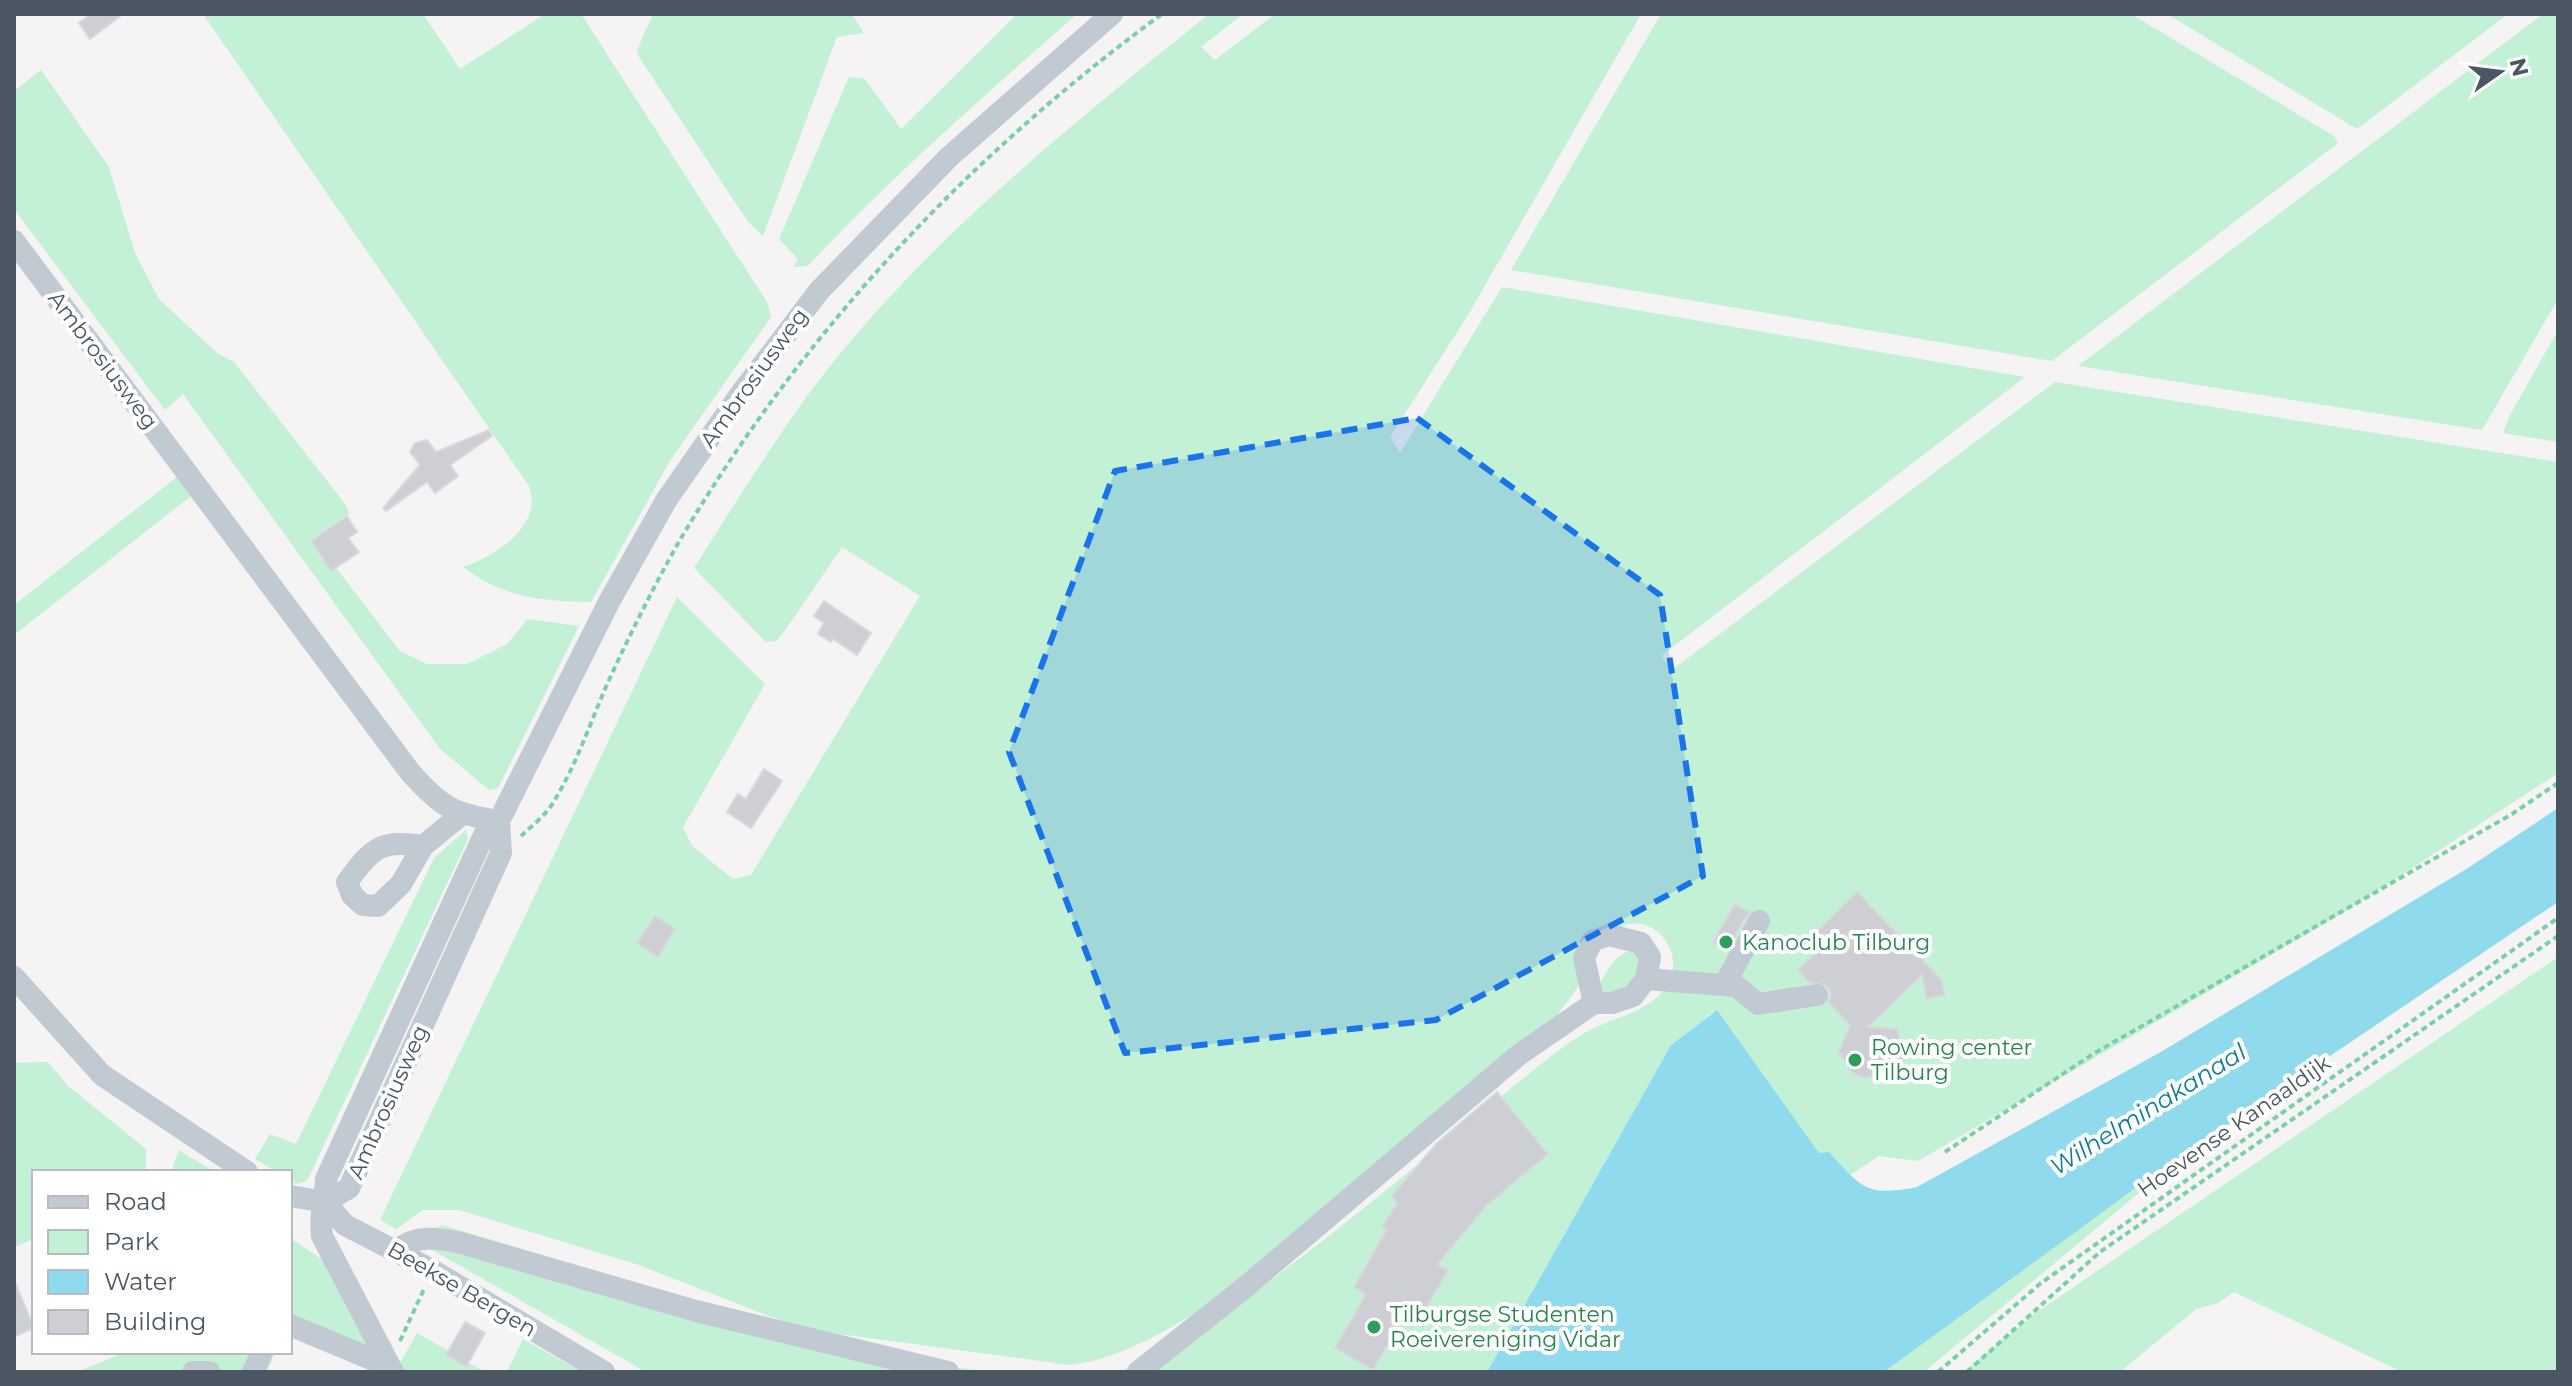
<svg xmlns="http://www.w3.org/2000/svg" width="2572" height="1386" font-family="Montserrat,sans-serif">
<rect width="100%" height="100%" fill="#f5f3f3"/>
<path fill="#c3f1d5" d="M203 14H423L460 69 545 14H581L767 302 771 317 671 459 591 602C539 600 506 599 463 567 494 557 544 526 529 486Z
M653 14H852L864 33 837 37 763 236 748 222 639 57 637 50Z
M1017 14H1077C984 96 893 175 808 266L793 267 798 259 779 239 849 77 865 79 901 129Z
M1209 14H1243L1201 47 1215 60 1275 14H1641L1468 315 1390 437 1400 453 1502 287 2025 377 1661 656 1672 670 2055 382 2558 462V773L2343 913 1918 1161 1879 1156 1850 1175 1829 1152 1819 1153 1716 1010 1671 1045 1487 1372H1118C1180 1350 1244 1301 1295 1262 1379 1198 1458 1130 1540 1065 1554 1054 1568 1043 1583 1034 1612 1016 1653 1014 1670 980 1683 952 1655 913 1623 926 1608 933 1598 953 1591 966 1573 997 1547 1029 1523 1055 1491 1089 1438 1123 1400 1153 1317 1219 1175 1354 1070 1365L817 1331 766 1315 639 1265 459 1210H423L396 1229 380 1220 677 597 765 684 683 827 692 846 733 879 751 875 920 596 842 547 784 632 776 641 766 642 694 568C731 510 767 452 807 396 919 246 1065 130 1209 14Z
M1661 14H2131L2334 136 2338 143 2052 361 1511 270Z
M2167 14H2508L2357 129Z
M2543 14H2558V299L2482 430 2078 366Z
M41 70 109 167 135 253 159 299 217 353 234 362 346 505 349 513 313 538 400 651 427 664H467L507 644 528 619 579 626 498 788 489 790 440 749 183 394 165 410 14 209V91Z
M2558 330V442L2503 433 2509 417Z
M177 477 191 496 14 635V605Z
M466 830 468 839 307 1181 296 1184 290 1180V1172H277L255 1159 270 1134 296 1144 434 858Z
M1637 949 1652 978 1604 999 1598 988C1607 970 1616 952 1637 949Z
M2558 957V1372H2402L2234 1292 2218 1303 2196 1309 2120 1372H1963L2037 1312Z
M48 1062 67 1085 146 1149V1172H34V1239L14 1247V1063Z
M2194 1147 1924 1372H1884L2026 1266Z
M179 1150 215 1172H171Z
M442 1225 603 1273 813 1349 991 1372H646L413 1239Z
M290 1238 326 1262 371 1348 290 1314Z
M417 1333 485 1372H395Z
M523 1339 582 1372H507Z
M126 1352H275L267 1372H77Z"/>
<path fill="#90daee" d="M2558 808V902L2148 1179 1884 1372H1487L1671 1045 1717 1010 1819 1153 1829 1152C1862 1188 1866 1197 1917 1187L2159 1053 2468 868Z"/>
<path fill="#cdcfd5" stroke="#d7d9de" stroke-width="2" d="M91 14H123L90 39 79 23Z
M489 430 492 436 450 465 458 476 435 493 427 482 386 511 383 508 420 465 410 452 415 443 427 440 436 452Z
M347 516 357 532 348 538 359 552 331 571 311 541Z
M824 601 871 633 857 655 833 639 831 642 818 634 824 623 814 616Z
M764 769 782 781 751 828 727 812 738 794 746 799Z
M1857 892 1941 979 1945 995 1927 999 1922 975 1868 1027 1897 1029 1900 1043 1910 1050 1890 1083 1880 1074 1865 1078 1853 1073 1840 1053 1837 1056 1850 1025 1828 1002 1831 994 1827 986 1809 982 1798 970 1824 945 1814 934Z
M1735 904 1749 912 1727 950 1713 942Z
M655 916 675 929 658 957 637 943Z
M1497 1092 1548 1154 1487 1205 1437 1265 1448 1270 1417 1324 1404 1316 1373 1370 1335 1348 1366 1294 1354 1287 1387 1229 1382 1226 1398 1203 1391 1197 1437 1143Z
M14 1280 34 1328 14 1337Z
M465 1322 485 1333 466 1367 446 1355Z"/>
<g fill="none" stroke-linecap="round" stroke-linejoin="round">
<path stroke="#7ad0a6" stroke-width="4" stroke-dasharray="6 4" stroke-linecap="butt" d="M521 836C532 826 547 814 554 801 577 764 591 720 609 680 631 632 654 586 680 540 803 332 967 157 1162 14
M1945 1152 2093 1054 2512 814 2558 783
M400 1341 425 1287
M1938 1372 2041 1283 2558 918
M1967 1372 2100 1252 2558 936"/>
<path stroke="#c1cad2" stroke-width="22" d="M14 241 410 772C441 807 453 814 499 821
M423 846C379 839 372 849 347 882L352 895 363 905 378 906 401 884 423 846 461 815
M14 977 102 1075 247 1172
M1646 979 1736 986 1758 1004 1817 995
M1725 984 1759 921
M290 1196 325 1202 349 1188 501 853 499 821
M325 1202 345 1225 432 1270 604 1372
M397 1251C414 1234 439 1238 461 1243L696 1311 948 1372
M290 1325 388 1366
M193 1372H209
M253 1372 262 1352
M393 1372 322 1236C319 1216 325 1200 326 1179L484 835 499 821 610 600 667 499 739 396 819 291 949 157 1112 14
M1138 1372 1243 1289 1520 1054 1594 1003H1612L1633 996 1646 979 1650 957 1641 943 1609 935 1592 941 1584 958 1594 1003"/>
</g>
<path fill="#1a73e8" fill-opacity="0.2" stroke="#1a73e8" stroke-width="6" stroke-dasharray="16 10" stroke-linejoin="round" d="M1417 418 1660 595 1703 876 1436 1020 1125 1053 1009 752 1115 471Z"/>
<g fill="#2e9e5b" stroke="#fff" stroke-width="3">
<circle cx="1726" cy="942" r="8"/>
<circle cx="1855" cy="1060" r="8"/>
<circle cx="1374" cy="1327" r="8"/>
</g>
<g text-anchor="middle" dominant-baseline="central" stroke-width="8" stroke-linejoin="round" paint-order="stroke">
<g font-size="22" fill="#4a5661" stroke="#fff">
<text transform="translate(103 360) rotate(53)">Ambrosiusweg</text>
<text transform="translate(754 378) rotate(-54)">Ambrosiusweg</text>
<text transform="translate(388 1102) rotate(-66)">Ambrosiusweg</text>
<text transform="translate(2234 1126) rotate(-35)">Hoevense Kanaaldijk</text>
<text transform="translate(462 1289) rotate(30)">Beekse Bergen</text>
</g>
<g font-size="22" fill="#27864d" stroke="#fff" text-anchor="start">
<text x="1742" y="942">Kanoclub Tilburg</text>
<text x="1871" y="1047">Rowing center<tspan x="1871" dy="25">Tilburg</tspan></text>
<text x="1390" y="1314">Tilburgse Studenten<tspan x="1390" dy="25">Roeivereniging Vidar</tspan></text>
</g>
<g font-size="24" font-style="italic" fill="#0c7c9b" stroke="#fff">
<text transform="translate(2148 1109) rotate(-32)">Wilhelminakanaal</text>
</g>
</g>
<rect width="2572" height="1386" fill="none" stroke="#4a5661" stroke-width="32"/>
<rect x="32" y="1170" width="260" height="184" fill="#ffffff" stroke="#b7bbc0" stroke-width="2"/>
<rect x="48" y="1196" width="40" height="12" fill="#c1cad2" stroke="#b7bbc0" stroke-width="2"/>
<text x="104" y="1210" font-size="24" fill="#4a5661">Road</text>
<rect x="48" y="1230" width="40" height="24" fill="#c3f1d5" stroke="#b7bbc0" stroke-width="2"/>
<text x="104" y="1250" font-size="24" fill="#4a5661">Park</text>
<rect x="48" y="1270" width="40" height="24" fill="#90daee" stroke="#b7bbc0" stroke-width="2"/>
<text x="104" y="1290" font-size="24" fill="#4a5661">Water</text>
<rect x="48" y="1310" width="40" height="24" fill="#cdcfd5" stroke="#b7bbc0" stroke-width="2"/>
<text x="104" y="1330" font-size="24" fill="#4a5661">Building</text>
<g transform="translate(2500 72) rotate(76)" stroke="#ffffff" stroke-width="6" paint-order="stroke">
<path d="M0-6L14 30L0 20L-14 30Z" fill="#4a5661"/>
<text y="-12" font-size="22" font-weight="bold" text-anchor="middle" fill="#4a5661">N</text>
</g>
</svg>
